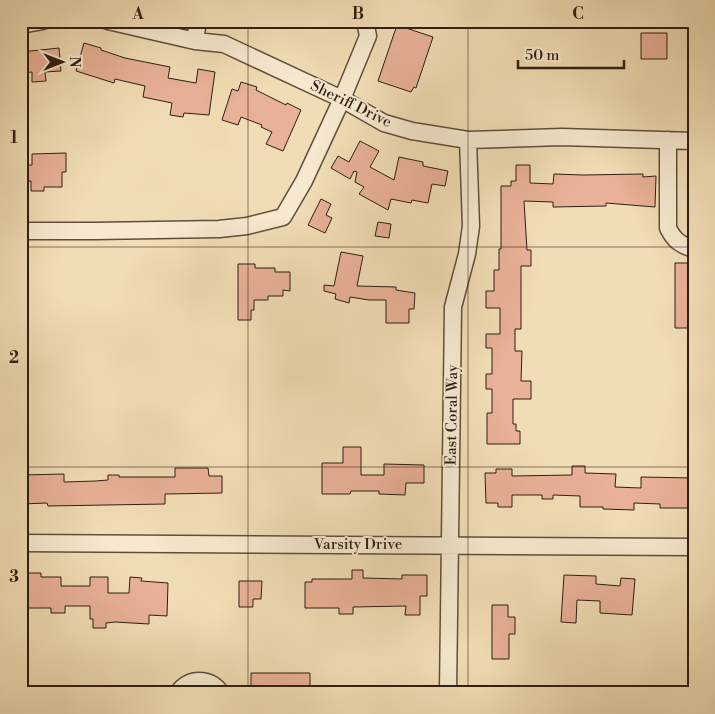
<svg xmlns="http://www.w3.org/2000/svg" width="715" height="714" font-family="'Libre Bodoni',serif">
<rect width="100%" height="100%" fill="#f1ddb5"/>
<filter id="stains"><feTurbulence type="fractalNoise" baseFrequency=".004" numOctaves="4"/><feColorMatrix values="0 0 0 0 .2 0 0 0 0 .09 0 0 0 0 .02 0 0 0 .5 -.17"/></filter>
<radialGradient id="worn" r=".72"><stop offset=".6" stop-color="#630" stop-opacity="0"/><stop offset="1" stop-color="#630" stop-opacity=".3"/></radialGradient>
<path fill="#e9b197" stroke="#2f1e12" d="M397 25 433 37 416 88 414 87 411 92 378 81Z
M641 33H667V59H641Z
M84 43 101 48V50L125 58 170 67 168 78 196 83 198 69 215 72 209 115 184 113 183 117 170 115 172 103 143 97 145 86 115 79 114 83 76 71Z
M59 48 61 71 45 72 46 81 32 82V72L21 73V52Z
M241 82 257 87 256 90 286 105 287 103 301 110 283 151 266 144 272 132 261 127 262 125 241 117 238 125 222 120 232 89 238 91Z
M360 141 379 151 370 167 394 180 399 157 423 162V166L448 171 445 186 432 184 428 203 412 200 411 203 391 199 388 210 359 194 364 187 355 182 357 172 354 171 350 179 331 168 338 156 349 162Z
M66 153V172H62V187H44V191H31V181H25V165H32V154Z
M516 165H530V183L553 184 554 174 583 175 643 174V177L656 176 655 207 606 203V206L553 207V202L524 201 527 250H531V266H521V329H515V351H522L521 381H531V399H513V424H516V431H520V444H487V413H492V389H486V374H492V348H486V334H500V308H486V291H494V270H499V249H501V186H511V181H516Z
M321 199 331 204 326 215 332 218 325 233 308 225Z
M378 222 391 224 389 238 375 236Z
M341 252 363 256 357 286 396 287V290L415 293 414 309H409V323H386V300H369L350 297 349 303 335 299 336 294 324 291V285L334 286Z
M675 263H694V328H675Z
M238 264H255V268H275V272H290V291L283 290V296H268V300H254V310H251V320H238Z
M343 447H361V475H384V464L424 465V483H406L405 495 379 494V491H351L350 494H322V463H343Z
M572 466H585V473L616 474 615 487 641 488V477L694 478V508H660V504L634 503V510L603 509V507H580V496L553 495V499H542V495H512V507H498V503H486L485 473H496V469H512V476L572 475Z
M175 468H208L209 476H222V493L165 494V504L48 506 47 503 21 504V475L64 474V482L96 481 108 480V475H119V477H175Z
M352 570H363V578L402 579V575H427V596H420V615H405L406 606 353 607V614H339V608H305V582H312V579H352Z
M27 573H41V577H61V586H90V577H108V593H129L130 577 142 578 141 581 168 583 167 616 149 615V624L115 622 106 623V628H93V619H90V606H65V613H51V608H24V600H21V578H27Z
M564 575 596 576V584L620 586 621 578 635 579 632 615 600 613V601L577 600 576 623 561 622Z
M239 581H262L261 599H253V607H239Z
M492 605H508V617H515V634H509V659H492Z
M251 673H310V693H251Z"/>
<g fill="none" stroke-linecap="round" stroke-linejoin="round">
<defs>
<path id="minor" d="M108 21 195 41 224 44 342 99 384 123 412 131 468 140 562 137 694 141
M21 25 43 21
M195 41 198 21
M668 140V228C674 240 680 245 694 249
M25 231H95L219 229 247 226 283 217 304 181 342 99 368 36 365 21
M21 543 694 547
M178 693C188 677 210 677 221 693
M448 693 453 307 467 254 471 226 468 140"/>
</defs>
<use href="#minor" stroke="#604e3b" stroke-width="19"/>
<use href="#minor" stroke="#f6e9cf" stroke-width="16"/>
</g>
<path fill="none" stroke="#2f1e12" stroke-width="1" stroke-opacity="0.55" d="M248 21V693M468 21V693M21 247H694M21 467H694"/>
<g text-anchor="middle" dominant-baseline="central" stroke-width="4" stroke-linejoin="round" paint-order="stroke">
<g font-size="15" fill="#2f1e12" stroke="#f6e9cf">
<text transform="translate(351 104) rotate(26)">Sheriff Drive</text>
<text transform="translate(452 415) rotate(-89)">East Coral Way</text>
<text x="358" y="544">Varsity Drive</text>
</g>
</g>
<rect width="715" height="714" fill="none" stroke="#f1ddb5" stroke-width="55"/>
<g transform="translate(62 62) rotate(90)" stroke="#f6e9cf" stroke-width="4" paint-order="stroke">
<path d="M0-4L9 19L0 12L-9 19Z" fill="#2f1e12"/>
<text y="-8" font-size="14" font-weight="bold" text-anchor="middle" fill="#2f1e12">N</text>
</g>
<path d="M518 60v8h106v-8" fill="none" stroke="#2f1e12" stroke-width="2.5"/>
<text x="525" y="60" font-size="15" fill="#2f1e12" stroke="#f6e9cf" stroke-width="4" paint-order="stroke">50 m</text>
<rect x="28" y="28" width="660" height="658" fill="none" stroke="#2f1e12" stroke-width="2"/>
<g font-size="16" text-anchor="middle" font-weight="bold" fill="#2f1e12">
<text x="138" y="19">A</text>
<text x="358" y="19">B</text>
<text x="578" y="19">C</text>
<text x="14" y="143">1</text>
<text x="14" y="363">2</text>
<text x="14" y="582">3</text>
</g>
<rect width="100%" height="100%" filter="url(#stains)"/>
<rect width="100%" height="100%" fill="url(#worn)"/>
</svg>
